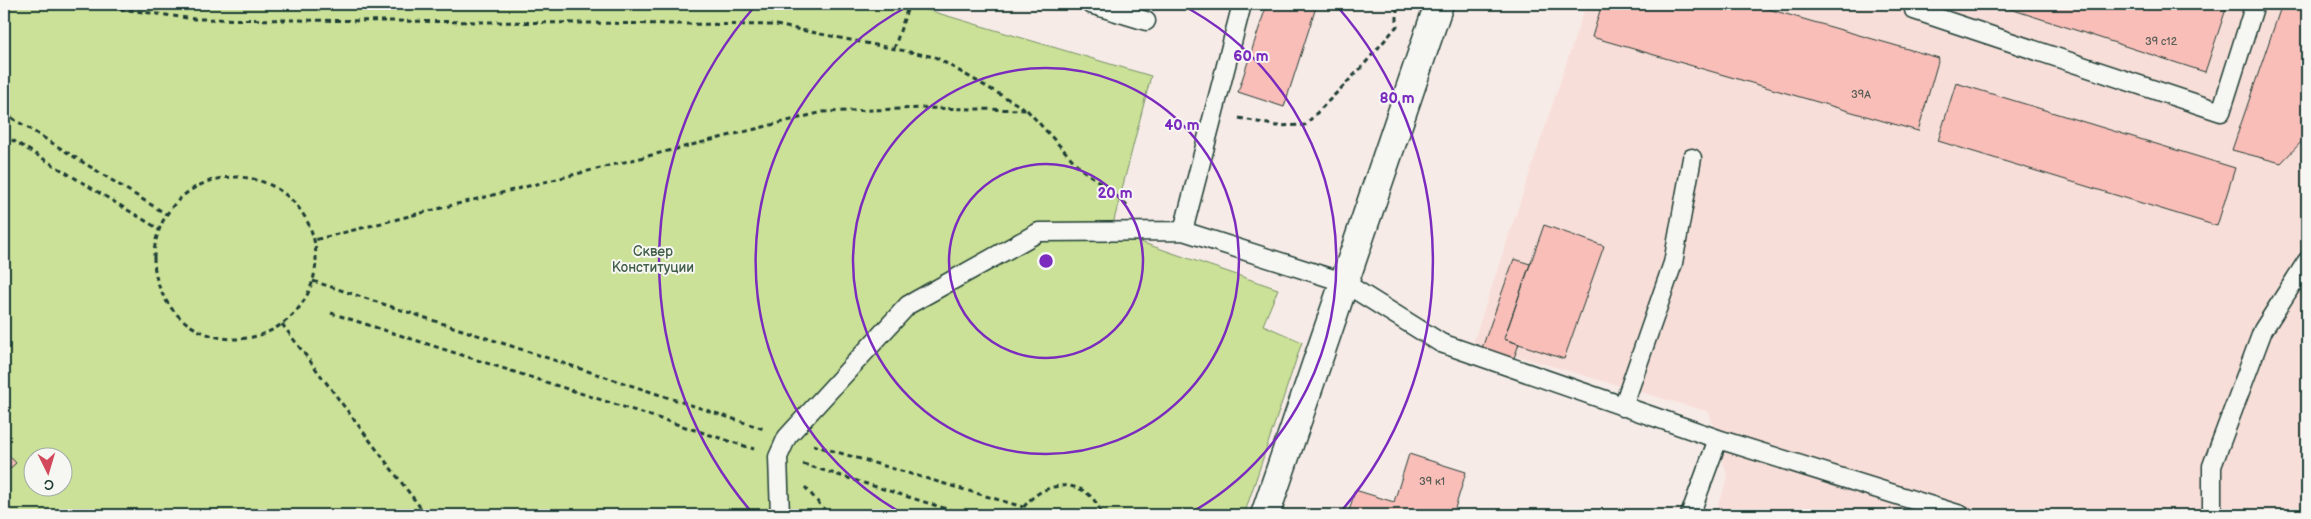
<svg xmlns="http://www.w3.org/2000/svg" width="2311" height="519" font-family="'Balsamiq Sans',sans-serif">
<rect width="100%" height="100%" fill="#f7ebe7"/>
<filter id="ink" filterUnits="userSpaceOnUse"><feTurbulence type="fractalNoise" baseFrequency=".02" numOctaves="2"/><feDisplacementMap in="SourceGraphic" scale="10" xChannelSelector="R" yChannelSelector="G"/><feConvolveMatrix kernelMatrix="1 2 1 2 8 2 1 2 1" color-interpolation-filters="sRGB"/></filter>
<g filter="url(#ink)">
<path fill="#f8ded9" d="M1586 4H2307V515H1714L1728 478 1709 412 1473 343Z"/>
<path fill="#cbe197" stroke="#758f66" fill-rule="evenodd" d="M4 4H907L1151 76 1111 232 1278 289 1263 325 1302 342 1244 515H4ZM32 456H62V486H32Z"/>
<path fill="#fabeb9" stroke="#1f3d34" d="M1267 4H1317L1284 107 1238 92Z
M1602 4H1751L1939 58 1918 131 1592 37Z
M1995 4H2210L2226 9 2205 72Z
M2282 4H2307V136L2281 163 2232 150Z
M1956 83 2235 168 2217 226 1938 141Z
M1544 225 1604 246 1564 359 1504 339Z
M1514 259 1530 264 1504 339 1519 344 1514 358 1482 348Z
M4 450 16 463 4 474Z
M1409 454 1466 472 1453 515H1348L1355 490 1394 502Z"/>
<g fill="none" stroke-linecap="round" stroke-linejoin="round">
<defs>
<path id="lane" d="M1090 4 1146 21
M1915 4 1914 10 2221 112 2255 4
M1183 231 1242 4
M1623 407 1673 263 1692 158
M780 515 778 457 787 437 908 305 1039 232 1183 231 1343 282 1441 343 1718 439
M1690 515 1718 439 1961 515
M2212 515V466L2263 330 2307 261"/>
<path id="street" d="M1265 515 1439 4"/>
</defs>
<use href="#lane" stroke="#1f3d34" stroke-width="21"/>
<use href="#street" stroke="#1f3d34" stroke-width="31"/>
<path stroke="#1f3d34" stroke-width="3" stroke-dasharray="5 4" stroke-linecap="butt" d="M84 4 195 19 776 25 935 57 1027 110 923 108 823 112 314 240
M894 49 909 4
M1027 110 1081 169 1111 190 1127 206
M4 113 166 214
M1239 118 1277 126 1305 125 1360 69 1397 26V4
M4 135 159 229
M154 258a81 81 0 1 1 162 0a81 81 0 1 1-162 0Z
M313 281 764 429
M331 313 754 449
M282 324 426 515
M813 445 1023 507
M803 464 966 515
M805 487 829 515
M1019 515C1037 479 1088 473 1102 515"/>
<use href="#lane" stroke="#f6f6f2" stroke-width="18"/>
<use href="#street" stroke="#f6f6f2" stroke-width="28"/>
</g>
</g>
<g fill="none" stroke="#7b2cbf" stroke-width="2.5">
<circle cx="1046" cy="261" r="97"/>
<circle cx="1046" cy="261" r="193"/>
<path d="M905 515A290 290 0 0 1 912 4M1180 4A290 290 0 0 1 1187 515"/>
<path d="M754 515A387 387 0 0 1 756 5M1336 5A387 387 0 0 1 1338 515"/>
</g>
<g text-anchor="middle" dominant-baseline="central" stroke-width="4" stroke-linejoin="round" paint-order="stroke">
<g font-size="11" fill="#565d55">
<text x="2161" y="41">39 с12</text>
<text x="1861" y="94">39А</text>
<text x="1432" y="481">39 к1</text>
</g>
<g font-size="14" fill="#415e48" stroke="#f6f6f2">
<text x="653" y="251">Сквер<tspan x="653" dy="16">Конституции</tspan></text>
</g>
</g>
<circle cx="1046" cy="261" r="8" fill="#7b2cbf" stroke="#f6f6f2" stroke-width="2.5"/>
<g font-size="15" text-anchor="middle" font-weight="bold" fill="#7b2cbf" stroke="#f6f6f2" stroke-width="4" stroke-linejoin="round" paint-order="stroke">
<text x="1251" y="61">60 m</text>
<text x="1397" y="103">80 m</text>
<text x="1182" y="130">40 m</text>
<text x="1115" y="198">20 m</text>
</g>
<rect width="2311" height="519" fill="none" stroke="#f6f6f2" stroke-width="20"/>
<rect x="10" y="10" width="2291" height="499" fill="none" stroke="#1f3d34" stroke-width="2" filter="url(#ink)"/>
<g transform="translate(48 472) rotate(175)"><circle r="24" fill="#f6f6f2" stroke="#a0aca6"/>
<path d="M0-4L9 19L0 12L-9 19Z" fill="#d1495b"/>
<text y="-8" font-size="14" font-weight="bold" text-anchor="middle" fill="#1f3d34">С</text>
</g>
</svg>
